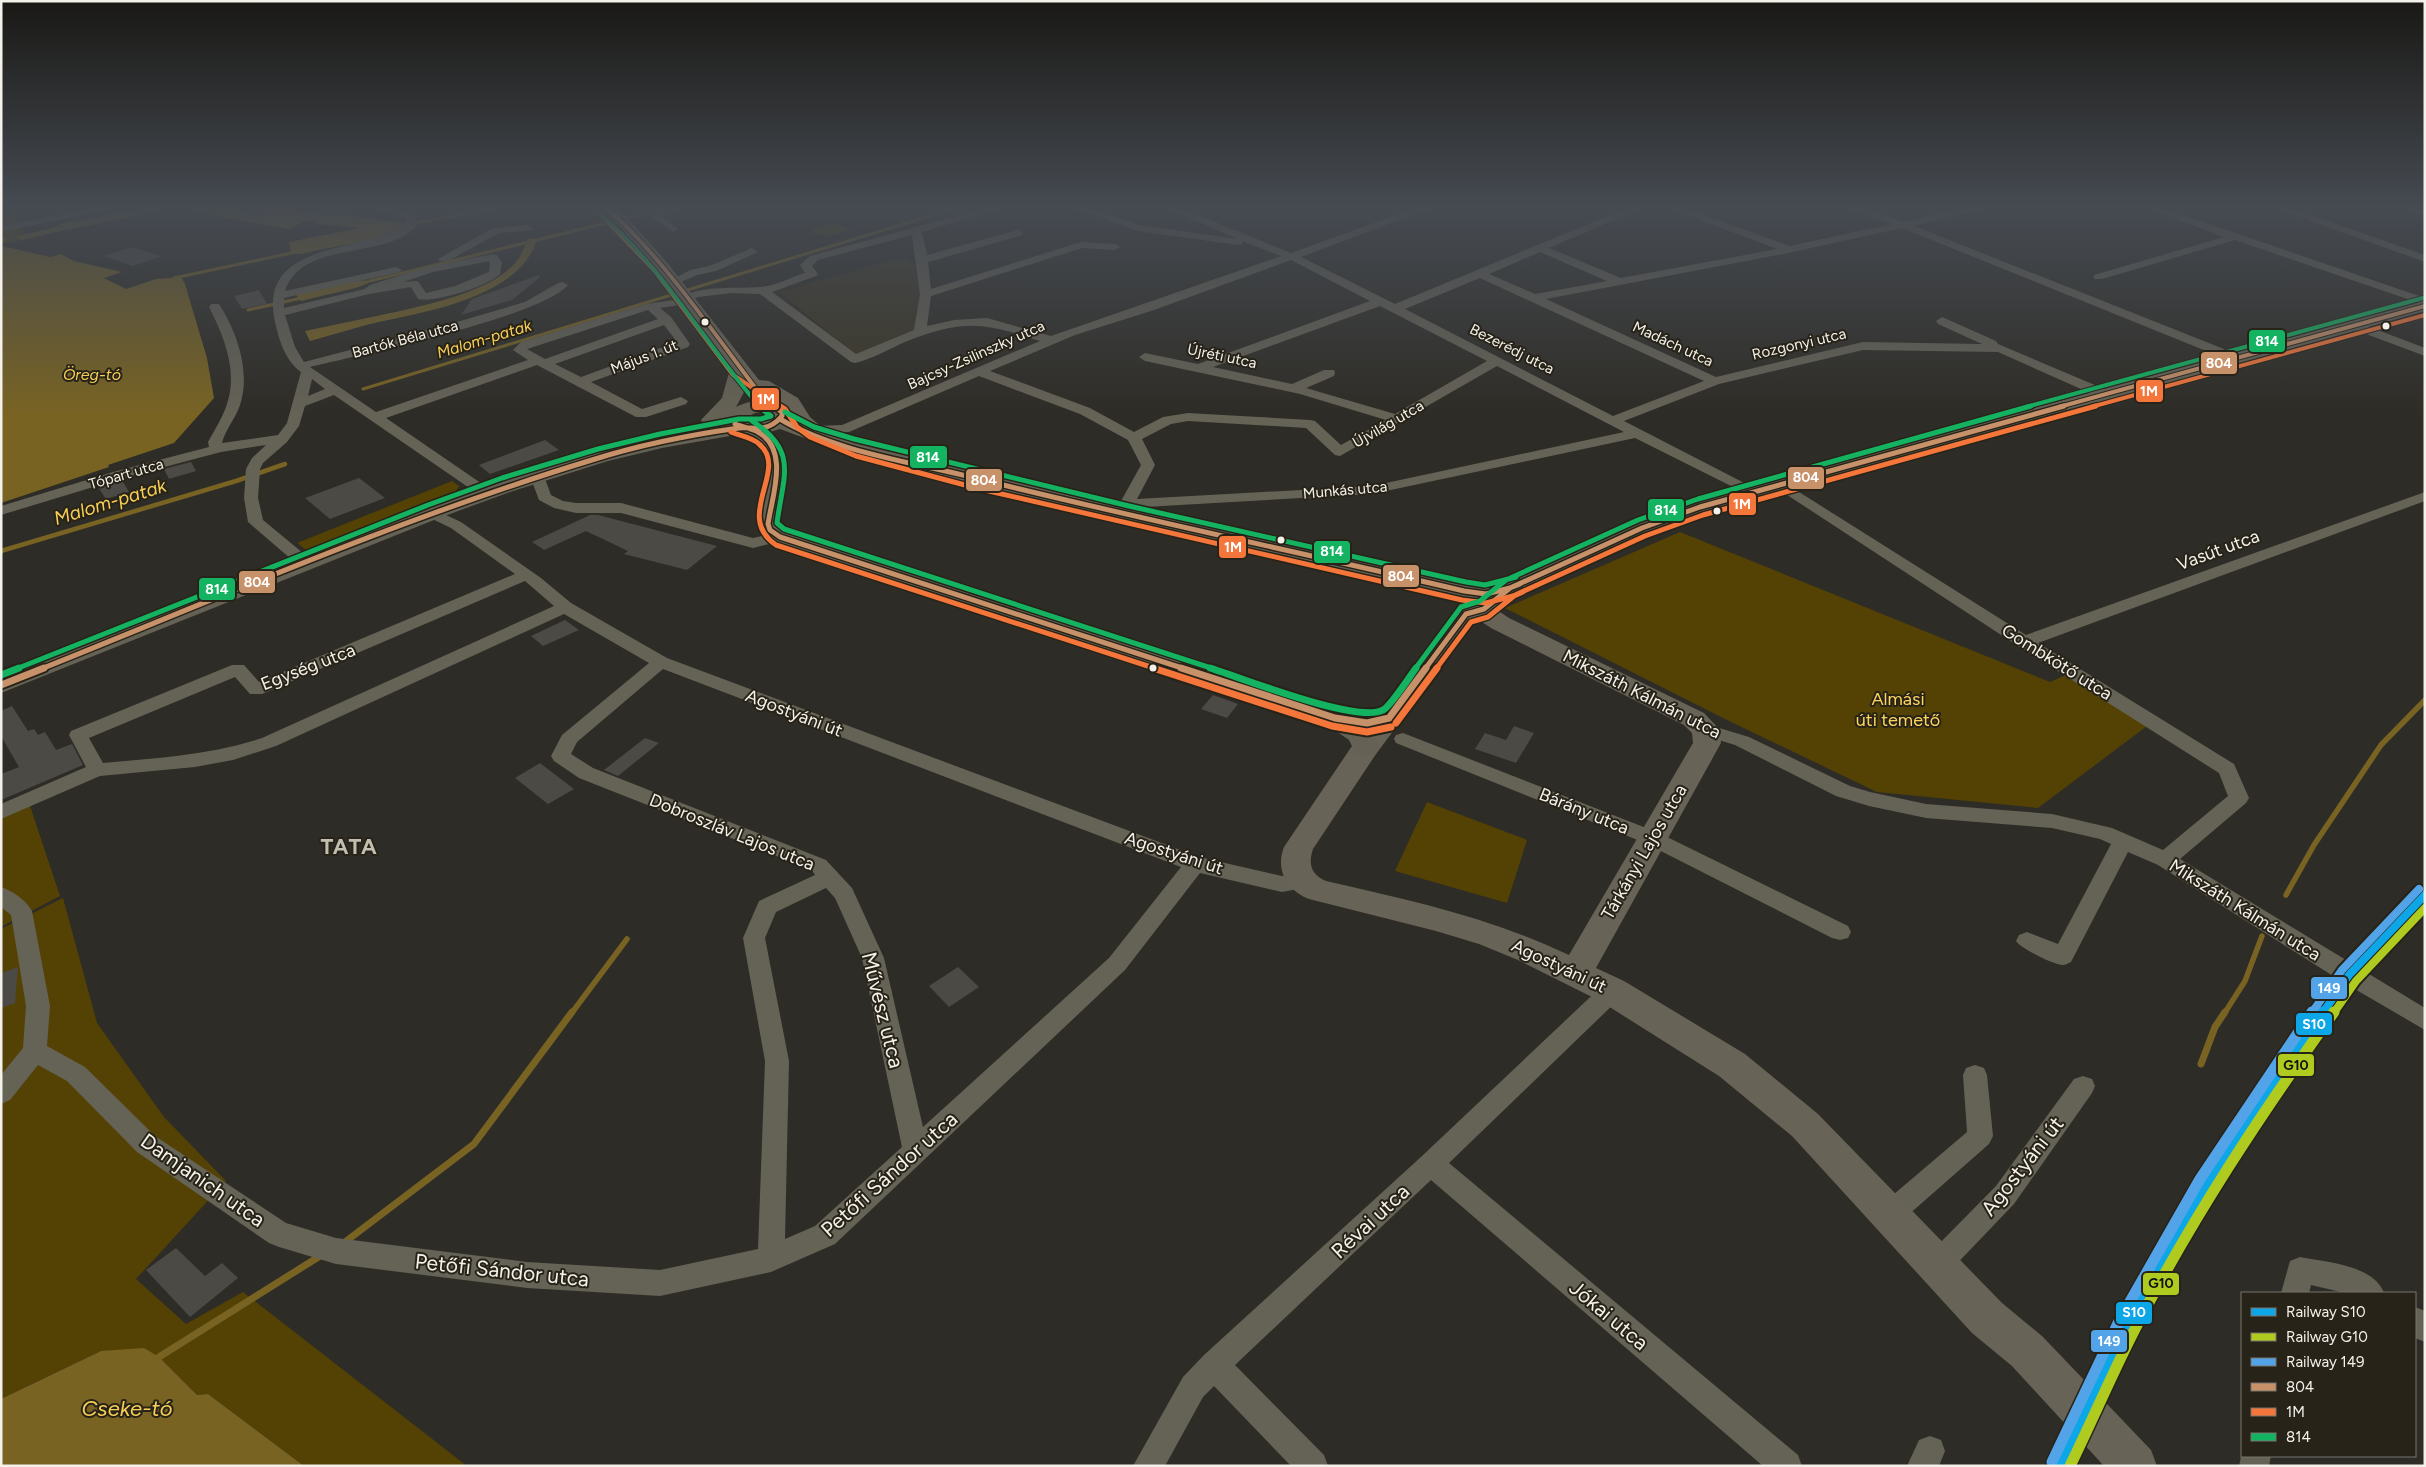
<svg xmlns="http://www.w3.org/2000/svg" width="2426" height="1467" font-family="Figtree,sans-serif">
<rect width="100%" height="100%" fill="#2e2c26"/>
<path fill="#3a3525" d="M898 258H906L917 265 921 297 916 332 855 355 780 292Z"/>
<path fill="#544205" d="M1 208H21L14 214 24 234 38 237 1 244Z
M833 223 850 229C835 236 825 239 809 230Z
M452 481 459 486 455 493 314 550 308 551 297 543Z
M1680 532 2050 682 2068 674 2147 726 2038 808 1877 792 1723 718 1505 608Z
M1427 802 1527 840 1507 903 1395 871Z
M29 803 60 896 1 927V815Z
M63 898 97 1023 164 1117 226 1181 136 1279 186 1324 243 1292 467 1466H304L208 1394 197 1395 159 1357 101 1351 1 1399V929Z"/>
<path fill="#786323" d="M142 208H160L131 217 56 232 53 230 60 224Z
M199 208H231L259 216 308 220 288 229 194 212Z
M251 208H287L320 213 316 217 275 213Z
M338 214 400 222 403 225C387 241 325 247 301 254L291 253 289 242 360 228 314 224 322 219Z
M1 246 51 257 61 254 74 261 122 272 104 278 126 289 156 279 181 277 185 284 207 358 214 398 174 443 108 465 109 467 1 503Z
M375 280 359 287 301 301 296 295 355 281Z
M391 313V318L310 341 305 331Z
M144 1348 159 1357 197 1395 208 1394 304 1466H1V1399L101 1351Z"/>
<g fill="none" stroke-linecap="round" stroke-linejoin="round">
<path stroke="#786323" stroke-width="3" d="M398 226 499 208
M174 278 296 252
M370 281 667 208
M248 310 306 297
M363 389 956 208"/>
<path stroke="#786323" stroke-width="4.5" d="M1 551 236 481 285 464"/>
<path stroke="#786323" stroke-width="5.5" d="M2286 895 2314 845 2381 745 2425 700
M571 1014 627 939
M2224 1014 2245 981 2262 936"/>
<path stroke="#786323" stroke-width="7" d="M2201 1064 2215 1027 2225 1012
M345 1242 474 1144 572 1012
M159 1357 320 1256"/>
<path fill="#786323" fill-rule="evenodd" d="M239 208 345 217 349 220 345 223 271 218Z
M75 222 78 223V227L21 240 16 237Z
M1 238H6L8 240 1 244Z
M529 238 537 240C518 299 423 312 370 324L365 321 366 319C409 308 488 296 516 262 522 255 524 246 529 238Z"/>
</g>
<path fill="#4c4a44" d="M132 247 162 256 133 266 103 256Z
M539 275 540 277 512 300 461 315 472 299Z
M259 290 267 304 242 309 234 296Z
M545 440 559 450 490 474 479 465Z
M191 462 196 471 169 479 164 469Z
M359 478 385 498 330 519 305 498Z
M122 480 129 492 106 499 98 487Z
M590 515H598L717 546 687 570 624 554 628 551 586 531 544 550 532 542Z
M565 620 579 630 543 646 531 636Z
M1213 695 1238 704 1227 718 1201 709Z
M12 706 28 731 34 729 38 735 45 732 56 750 72 744 83 765 1 800V774L19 767 1 736V711Z
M1514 726 1534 733 1516 763 1475 749 1485 733 1506 740Z
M645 738 659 743 618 776 604 770Z
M540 763 574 789 548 804 515 778Z
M18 967 15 1003 1 1008V973Z
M958 967 979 987 949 1007 929 986Z
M176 1248 205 1276 222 1263 238 1278 190 1317 146 1270Z"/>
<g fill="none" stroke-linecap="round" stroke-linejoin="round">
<path fill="#656256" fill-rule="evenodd" d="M92 208H114L1 232V226Z
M375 208H395L416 216V226C385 261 302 239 285 291L396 267 402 270 400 272 284 298V308L365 289 370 285 427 267 493 254 497 255 502 262 500 274C489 286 434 303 418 299L411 287 369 294 285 315 295 347 304 362 457 322 525 302 558 283 562 282 568 285C540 317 360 355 310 367L376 412 528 360 513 350 521 342 646 304 681 299 682 296C708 285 733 289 760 287 775 286 792 277 805 273L800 265 810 256 986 208H1004L922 232 927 255 1018 230 1023 233 1022 235 928 262 931 289 1081 242 1115 244 1120 247 1115 250 1082 248 931 296 927 326 954 320 987 318 1051 336 1281 256 1242 241V244L1238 245 1138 231 1073 208H1089L1140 225 1238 239 1166 208H1181L1291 253 1415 208H1431L1301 257 1395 304 1627 208H1642L1549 248 1621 278 1777 249 1669 208H1685L1790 246 1891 224 1846 208H1862L1904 222 1965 208H1986L1914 226 2239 355 2241 358 2235 362 2231 361 1902 228 1788 253 1546 299 1716 377 1863 342 1982 344 1938 324 1936 321 1942 317 1996 341 1998 344 2109 391 2111 394 2109 397H2099L1998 352 1863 350 1719 384 1624 421 1756 489 1758 492 1751 496 1635 438 1372 494 1127 508 1108 514 1100 509 1103 506 1121 501 1141 465 1128 440 1080 414 979 376 849 432 815 434 808 430 815 426 842 425 1040 341C983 322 962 319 905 342 889 349 872 359 855 363L851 362 760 294 732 293 698 297 694 299 693 303 660 308 671 317 690 344 688 347 591 382 642 409 681 397 688 401 686 404 646 417H636L537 365 386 418 491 490 493 493 491 496H481L334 395 305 406 299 426 287 442 263 463 260 469 258 498 263 520 303 553 318 562 316 565 310 567 291 559 248 522 244 498 246 469 252 458 266 445 221 452 123 478 1 515V506L113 472 209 447 208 442C215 429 223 417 227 404 238 371 224 336 209 307L211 304H219C237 332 251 372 240 405 236 418 225 430 222 443L278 435 287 423 301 372C285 360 279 340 275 322 257 240 361 254 406 225L407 219ZM912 235 920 294 914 330 856 354 772 292 816 276 818 274 812 266 818 260ZM1540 252 1607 281 1535 294 1489 274ZM1291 260 1370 301 1198 364 1145 353 1139 357 1145 361 1300 394 1386 420 1341 445 1315 421 1310 420 1188 413 1163 417 1134 432 1090 408 990 371 1075 335 1154 310ZM490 261 489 272 455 286 426 293 418 281 403 282 433 272ZM1480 278 1704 381 1613 416 1405 309ZM1380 306 1487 361 1395 414 1306 388 1334 376 1335 373 1334 370H1324L1292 384 1213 367ZM648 310 658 319 545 359 527 349ZM664 325 677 342 581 377 555 364ZM1497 366 1624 432 1372 486 1137 499 1155 465 1142 439 1171 424 1188 421 1306 428 1335 455 1340 456ZM312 379 325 389 308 396Z
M669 208H686L663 217 678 229 673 232 653 218 654 213Z
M2146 208H2162L2425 298V305L2235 240 2102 279H2094V275L2224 237Z
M2275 208H2291L2425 255V262Z
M2405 208 2425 210V216L2406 210Z
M528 225 533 228 532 230 499 233 448 261H440L438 259 493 228Z
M752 248 757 251 756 253 716 271 697 275 674 285 668 282 690 270 709 266Z
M2354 321 2425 348V356L2350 328 2348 325Z
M537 472 544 476 551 495 563 501 576 503H621L753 538 780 532 788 537 785 540 753 548 621 513H576L554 508 539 500 530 476Z
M1780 480 2026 635 2425 492V501L2038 643 2234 764 2249 798 2246 803 2180 859 2425 1008V1030L2341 981 2158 865 2128 852 2071 962C2068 963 2066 965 2063 965 2054 965 2020 948 2016 941L2019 935 2027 932 2058 944 2111 844 2100 839 2052 828 1926 818 1869 806 1836 796 1735 745 1699 734 1697 730 1699 726 1706 724 1749 737 1850 786 1870 792 1926 804 2052 814 2112 828 2163 850 2228 796 2219 773 2018 646 1775 487 1773 484Z
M431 508 461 522 541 578 571 603 667 658 1199 857 1282 876 1302 873 1309 875 1313 881 1309 887 1282 892 1200 873 1125 970 835 1244 771 1272 660 1296 527 1288 336 1264 279 1247 269 1243 137 1152 67 1081 38 1065 10 1100 1 1104V1075L23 1048 26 1006 11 915 1 907V887C13 891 26 900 32 911L50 1006 47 1046 85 1067 155 1136 286 1223 336 1238 527 1262 660 1270 758 1249 765 1061 743 938 759 901 815 875 812 870 579 778 554 761 551 756 562 735 649 663 564 614 276 746 233 760 195 767 100 776 1 819V804L86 767 69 735 71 731 232 665H244L259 682 515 574 451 528 426 516 423 513ZM525 581 554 606 262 738C210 755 157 758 103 763L89 738 235 677 250 694H262ZM663 669 1181 867 1109 958 923 1127 884 958 852 888 826 860 593 768 571 754 577 742ZM826 888 835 898 862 958 902 1147 815 1226 785 1239 789 1061 765 938 776 912Z
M1403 733 1659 833 1848 926 1851 932 1848 938 1840 940 1832 938 1645 843 1396 743 1394 739 1396 735Z
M1612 982 1620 984 1623 991 1620 998 1449 1163 1798 1455 1802 1466H1763L1431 1180 1235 1365 1324 1455 1328 1466H1291L1214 1386 1203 1397 1165 1466H1133L1183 1377 1204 1355 1422 1156 1604 984Z
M1975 1065 1984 1068 1987 1075 1993 1136 1989 1144 1898 1224 1889 1227 1880 1224 1876 1215 1880 1206 1967 1132 1963 1075 1966 1068Z
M2083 1076 2092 1079 2095 1086 2092 1093 2014 1204 1947 1274 1937 1278 1927 1274 1923 1265 1927 1256 1996 1186 2074 1079Z
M2300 1257C2326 1262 2374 1265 2384 1293H2345L2311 1285 2309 1293H2281L2290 1261Z
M2415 1307 2425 1311V1342L2415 1338Z
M1930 1436 1941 1440 1945 1451 1939 1466H1907L1919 1440Z
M2242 1452V1456H2271L2269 1466H2239Z"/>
<path fill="#686357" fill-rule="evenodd" d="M600 208H616L632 223 665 260 759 380 769 381 798 398 810 417 825 430 822 434C802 439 793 420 784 406L783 405 781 411C769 414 763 408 754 401L653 266 622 229Z
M1484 602 1493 604 1497 610 1509 618 1704 713 1720 730 1721 743 1596 968 1624 981 1745 1054 1818 1114 2002 1303 2042 1336 2151 1450 2157 1466H2104L2012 1366 1972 1333 1792 1136 1719 1076 1600 1001 1518 960 1479 944 1436 931 1309 899C1287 890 1275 870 1284 847L1356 740 1379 712 1389 709 1399 712 1403 718 1376 754 1313 849C1308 864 1311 875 1326 881 1409 900 1492 918 1569 955L1693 743 1692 733 1684 725 1491 628 1479 620 1472 609 1475 604Z"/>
<path fill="#656255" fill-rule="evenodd" d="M2425 301V311L1708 512 1650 533 1518 593 1493 614 1475 619 1399 724 1371 731 1380 747 1376 754 1366 756 1356 754 1349 740 1326 724 772 542 762 535 757 524 766 469 765 457 762 448 755 441 741 434 662 448 608 461 513 491 439 518 1 693V675L423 508 497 481 703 423 701 420 722 398 730 369 732 365H746L748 369 744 392 736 407C753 399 779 394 792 412L791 418C817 437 893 450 927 459 1105 506 1285 541 1464 584L1490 588 1492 591 1502 583 1634 523 1692 502ZM766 411 772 414C765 426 748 421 736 423L755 413ZM780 429 815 442 982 486 1456 596 1460 604 1380 711 1367 714 1338 710 788 532 779 524C782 489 798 462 770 432Z"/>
<defs>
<path id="bus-1-far2" d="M607 208C667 262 717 338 766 402L775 407
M2059 407 2425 306"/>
<path id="bus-1-far1" d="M780 419C833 451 911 462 971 477 1134 518 1300 552 1464 591L1486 594 1510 588 1642 528 1700 507 2064 406
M735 424C742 427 751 428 758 432 790 450 772 496 768 524L770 530 780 537 1185 669
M41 669C223 596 404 517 592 460 639 445 689 435 739 428 746 427 755 429 762 428 771 427 777 422 782 416V412L773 406
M1425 669 1466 614 1484 609 1510 588 1520 584"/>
<path id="bus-1" d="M1181 668 1335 718 1367 723 1389 718
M1 685 44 668
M1389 718 1426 668"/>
<path id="bus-2-far2" d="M601 215 655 271 733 375C750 385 764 398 782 407
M2091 407 2425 315"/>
<path id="bus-2-far1" d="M780 406 785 409 797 427 810 437 856 456 980 489 1462 600 1486 603 1513 596 1645 536 1703 515 2096 406
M731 432C740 436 752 437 759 444 790 469 733 516 776 545L1157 669
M1436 669 1471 622 1488 617 1514 596 1523 592"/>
<path id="bus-2" d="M1153 668 1332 726 1367 732 1391 727
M1396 723 1437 668"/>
<path id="bus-3-far2" d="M601 215C664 269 706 345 760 407
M2026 407 2423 298"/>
<path id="bus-3-far1" d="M785 412 814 427 854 439 1129 506 1466 582 1485 585 1516 577
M752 421C799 451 783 476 777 523L784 529 1214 669
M16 669 428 505 502 478 598 449 660 434 739 419H761L771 416 758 406
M1415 669 1461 607 1480 601 1506 580 1638 520 1698 499 2031 406"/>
<path id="bus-3" d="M1210 668C1242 678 1357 724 1383 710 1390 707 1410 676 1416 668
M1 675 19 668"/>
</defs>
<use href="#bus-1-far2" stroke="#272318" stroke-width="6"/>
<use href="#bus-1-far1" stroke="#272318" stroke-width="8"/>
<use href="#bus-1" stroke="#272318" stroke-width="11"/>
<use href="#bus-2-far2" stroke="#272318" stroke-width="6"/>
<use href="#bus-2-far1" stroke="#272318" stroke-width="8"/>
<use href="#bus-2" stroke="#272318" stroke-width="11"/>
<use href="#bus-3-far2" stroke="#272318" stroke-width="6"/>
<use href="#bus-3-far1" stroke="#272318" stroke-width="8"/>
<use href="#bus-3" stroke="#272318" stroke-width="11"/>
<use href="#bus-1-far2" stroke="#c7916a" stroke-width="4"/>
<use href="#bus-1-far1" stroke="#c7916a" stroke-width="5"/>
<use href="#bus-1" stroke="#c7916a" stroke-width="7"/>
<use href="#bus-2-far2" stroke="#f5763a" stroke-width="4"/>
<use href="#bus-2-far1" stroke="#f5763a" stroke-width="5"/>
<use href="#bus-2" stroke="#f5763a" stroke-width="7"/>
<use href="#bus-3-far2" stroke="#13b361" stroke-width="4"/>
<use href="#bus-3-far1" stroke="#13b361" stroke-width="5"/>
<use href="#bus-3" stroke="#13b361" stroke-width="7"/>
<defs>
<path id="rail-1-far1" d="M2322 1014 2349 975 2425 895"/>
<path id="rail-1" d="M2060 1466C2082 1419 2103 1372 2126 1326 2182 1217 2252 1112 2323 1012"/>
<path id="rail-2-far1" d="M2333 1014 2356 981 2425 908"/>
<path id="rail-2" d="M2070 1466C2092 1421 2112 1374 2135 1329 2192 1218 2261 1114 2334 1012"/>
<path id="rail-3-far1" d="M2311 1014 2342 970 2419 889"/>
<path id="rail-3" d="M2052 1462 2119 1321 2200 1179 2312 1012"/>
</defs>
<use href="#rail-1-far1" stroke="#272318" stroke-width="12"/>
<use href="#rail-1" stroke="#272318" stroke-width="14"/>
<use href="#rail-2-far1" stroke="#272318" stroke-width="12"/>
<use href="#rail-2" stroke="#272318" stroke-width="14"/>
<use href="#rail-3-far1" stroke="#272318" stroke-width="12"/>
<use href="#rail-3" stroke="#272318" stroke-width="14"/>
<use href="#rail-1-far1" stroke="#0da6e6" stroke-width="8"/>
<use href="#rail-1" stroke="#0da6e6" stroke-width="11"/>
<use href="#rail-2-far1" stroke="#b0cb1f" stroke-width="8"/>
<use href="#rail-2" stroke="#b0cb1f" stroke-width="11"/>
<use href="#rail-3-far1" stroke="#53a3e8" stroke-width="8"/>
<use href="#rail-3" stroke="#53a3e8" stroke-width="11"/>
</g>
<linearGradient id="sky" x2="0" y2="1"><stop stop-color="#191815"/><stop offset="0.5" stop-color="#464b52"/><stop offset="1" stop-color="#464b52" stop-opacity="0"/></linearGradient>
<rect width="2426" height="414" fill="url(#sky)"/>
<g fill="#f4f1ea" stroke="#272318" stroke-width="2">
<circle cx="705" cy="322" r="4.5"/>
<circle cx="2386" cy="326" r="4.5"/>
<circle cx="1717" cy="511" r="4.5"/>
<circle cx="1281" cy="540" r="4.5"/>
<circle cx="1153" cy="668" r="4.5"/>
</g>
<g text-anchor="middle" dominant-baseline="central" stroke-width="4" stroke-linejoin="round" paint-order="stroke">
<g font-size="15" fill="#f4f1ea" stroke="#272318">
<text transform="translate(405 339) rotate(-15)">Bartók Béla utca</text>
<text transform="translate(1673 344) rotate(25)">Madách utca</text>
<text transform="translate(1799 344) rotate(-13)">Rozgonyi utca</text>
<text transform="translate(1512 349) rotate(27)">Bezerédj utca</text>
<text transform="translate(976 355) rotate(-24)">Bajcsy-Zsilinszky utca</text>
<text transform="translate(1222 356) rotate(12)">Újréti utca</text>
<text transform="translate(644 357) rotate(-21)">Május 1. út</text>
<text transform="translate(1388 424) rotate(-30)">Újvilág utca</text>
<text transform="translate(126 474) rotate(-16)">Tópart utca</text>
<text transform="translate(1345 490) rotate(-5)">Munkás utca</text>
</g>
<g font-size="16" font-style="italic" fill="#f8cf56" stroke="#272318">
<text transform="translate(484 339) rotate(-17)">Malom-patak</text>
<text x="92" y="374">Öreg-tó</text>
</g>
<g font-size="18" fill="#f4f1ea" stroke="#272318">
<text transform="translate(2218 550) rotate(-20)">Vasút utca</text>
<text transform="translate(2057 662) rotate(32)">Gombkötő utca</text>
<text transform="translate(308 667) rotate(-21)">Egység utca</text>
<text transform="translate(1642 694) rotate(27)">Mikszáth Kálmán utca</text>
<text transform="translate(794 713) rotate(21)">Agostyáni út</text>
<text transform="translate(1584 811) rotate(22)">Bárány utca</text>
<text transform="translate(732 832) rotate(22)">Dobroszláv Lajos utca</text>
<text transform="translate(1644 852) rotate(-60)">Tárkányi Lajos utca</text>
<text transform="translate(1174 853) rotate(18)">Agostyáni út</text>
<text transform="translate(2245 910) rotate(32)">Mikszáth Kálmán utca</text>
<text transform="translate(1559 966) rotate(25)">Agostyáni út</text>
</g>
<g font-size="18" fill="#fed55c" stroke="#272318">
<text x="1898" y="699">Almási<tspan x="1898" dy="21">úti temető</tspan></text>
</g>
<g font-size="19" font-style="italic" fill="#f8cf56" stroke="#272318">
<text transform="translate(110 502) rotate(-17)">Malom-patak</text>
</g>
<g font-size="21" fill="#f4f1ea" stroke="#272318">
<text transform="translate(883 1010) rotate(76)">Művész utca</text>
<text transform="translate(2022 1166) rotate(-52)">Agostyáni út</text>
<text transform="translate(889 1174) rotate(-42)">Petőfi Sándor utca</text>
<text transform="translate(203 1180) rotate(35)">Damjanich utca</text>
<text transform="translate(1370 1221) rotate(-43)">Révai utca</text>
<text transform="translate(502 1270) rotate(6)">Petőfi Sándor utca</text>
<text transform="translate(1609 1315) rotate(40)">Jókai utca</text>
</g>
<g font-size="22" font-weight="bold" letter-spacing="1" fill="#c3beb0" stroke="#272318">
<text x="349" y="846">TATA</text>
</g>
<g font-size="22" font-style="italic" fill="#f8cf56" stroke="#272318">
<text x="127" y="1408">Cseke-tó</text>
</g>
</g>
<g stroke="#272318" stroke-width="2">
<rect x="2248" y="329" width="38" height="24" rx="5" fill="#13b361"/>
<rect x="2200" y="351" width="38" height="24" rx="5" fill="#c7916a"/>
<rect x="2135" y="379" width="29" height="24" rx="5" fill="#f5763a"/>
<rect x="751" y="387" width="29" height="24" rx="5" fill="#f5763a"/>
<rect x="909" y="445" width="39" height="24" rx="5" fill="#13b361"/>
<rect x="1787" y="466" width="38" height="24" rx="5" fill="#c7916a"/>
<rect x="965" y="468" width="38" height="24" rx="5" fill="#c7916a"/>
<rect x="1728" y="492" width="29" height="24" rx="5" fill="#f5763a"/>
<rect x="1647" y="498" width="38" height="24" rx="5" fill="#13b361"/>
<rect x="1218" y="535" width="29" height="24" rx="5" fill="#f5763a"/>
<rect x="1313" y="540" width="38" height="24" rx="5" fill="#13b361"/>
<rect x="1382" y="564" width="38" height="24" rx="5" fill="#c7916a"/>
<rect x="238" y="570" width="38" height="24" rx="5" fill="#c7916a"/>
<rect x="198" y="577" width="38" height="24" rx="5" fill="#13b361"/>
<rect x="2310" y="976" width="38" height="24" rx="5" fill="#53a3e8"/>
<rect x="2295" y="1012" width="38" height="24" rx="5" fill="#0da6e6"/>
<rect x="2277" y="1053" width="38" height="24" rx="5" fill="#b0cb1f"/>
<rect x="2142" y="1272" width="38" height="24" rx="5" fill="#b0cb1f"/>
<rect x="2115" y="1301" width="38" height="24" rx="5" fill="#0da6e6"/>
<rect x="2090" y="1329" width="38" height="24" rx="5" fill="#53a3e8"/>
</g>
<g font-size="14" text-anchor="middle" font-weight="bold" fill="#fff">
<text x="2267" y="346">814</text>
<text x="2219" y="368">804</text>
<text x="2149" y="396">1M</text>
<text x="766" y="404">1M</text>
<text x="928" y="462">814</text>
<text x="1806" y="482">804</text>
<text x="984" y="485">804</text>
<text x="1742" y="509">1M</text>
<text x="1666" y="515">814</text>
<text x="1233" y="552">1M</text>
<text x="1332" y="556">814</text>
<text x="1401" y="581">804</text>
<text x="257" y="587">804</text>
<text x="217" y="594">814</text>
<text x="2329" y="993">149</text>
<text x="2314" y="1029">S10</text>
<text x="2134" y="1317">S10</text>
<text x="2109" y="1346">149</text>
</g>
<g font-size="14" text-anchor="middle" font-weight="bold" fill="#111">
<text x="2296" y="1070">G10</text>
<text x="2161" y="1288">G10</text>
</g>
<rect width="2426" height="1467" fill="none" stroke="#f4f1ea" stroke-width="5"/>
<rect x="2241" y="1292" width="175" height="165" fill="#272318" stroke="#79756c"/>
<rect x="2251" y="1308" width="25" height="8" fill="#0da6e6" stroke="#79756c"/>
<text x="2286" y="1317" font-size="15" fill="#f4f1ea">Railway S10</text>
<rect x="2251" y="1333" width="25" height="8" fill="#b0cb1f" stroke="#79756c"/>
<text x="2286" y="1342" font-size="15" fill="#f4f1ea">Railway G10</text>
<rect x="2251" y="1358" width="25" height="8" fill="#53a3e8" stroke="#79756c"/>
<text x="2286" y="1367" font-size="15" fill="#f4f1ea">Railway 149</text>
<rect x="2251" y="1383" width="25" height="8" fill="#c7916a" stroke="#79756c"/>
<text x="2286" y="1392" font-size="15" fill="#f4f1ea">804</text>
<rect x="2251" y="1408" width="25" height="8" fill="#f5763a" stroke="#79756c"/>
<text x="2286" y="1417" font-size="15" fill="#f4f1ea">1M</text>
<rect x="2251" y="1433" width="25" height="8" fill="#13b361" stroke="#79756c"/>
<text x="2286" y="1442" font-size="15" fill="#f4f1ea">814</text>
</svg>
